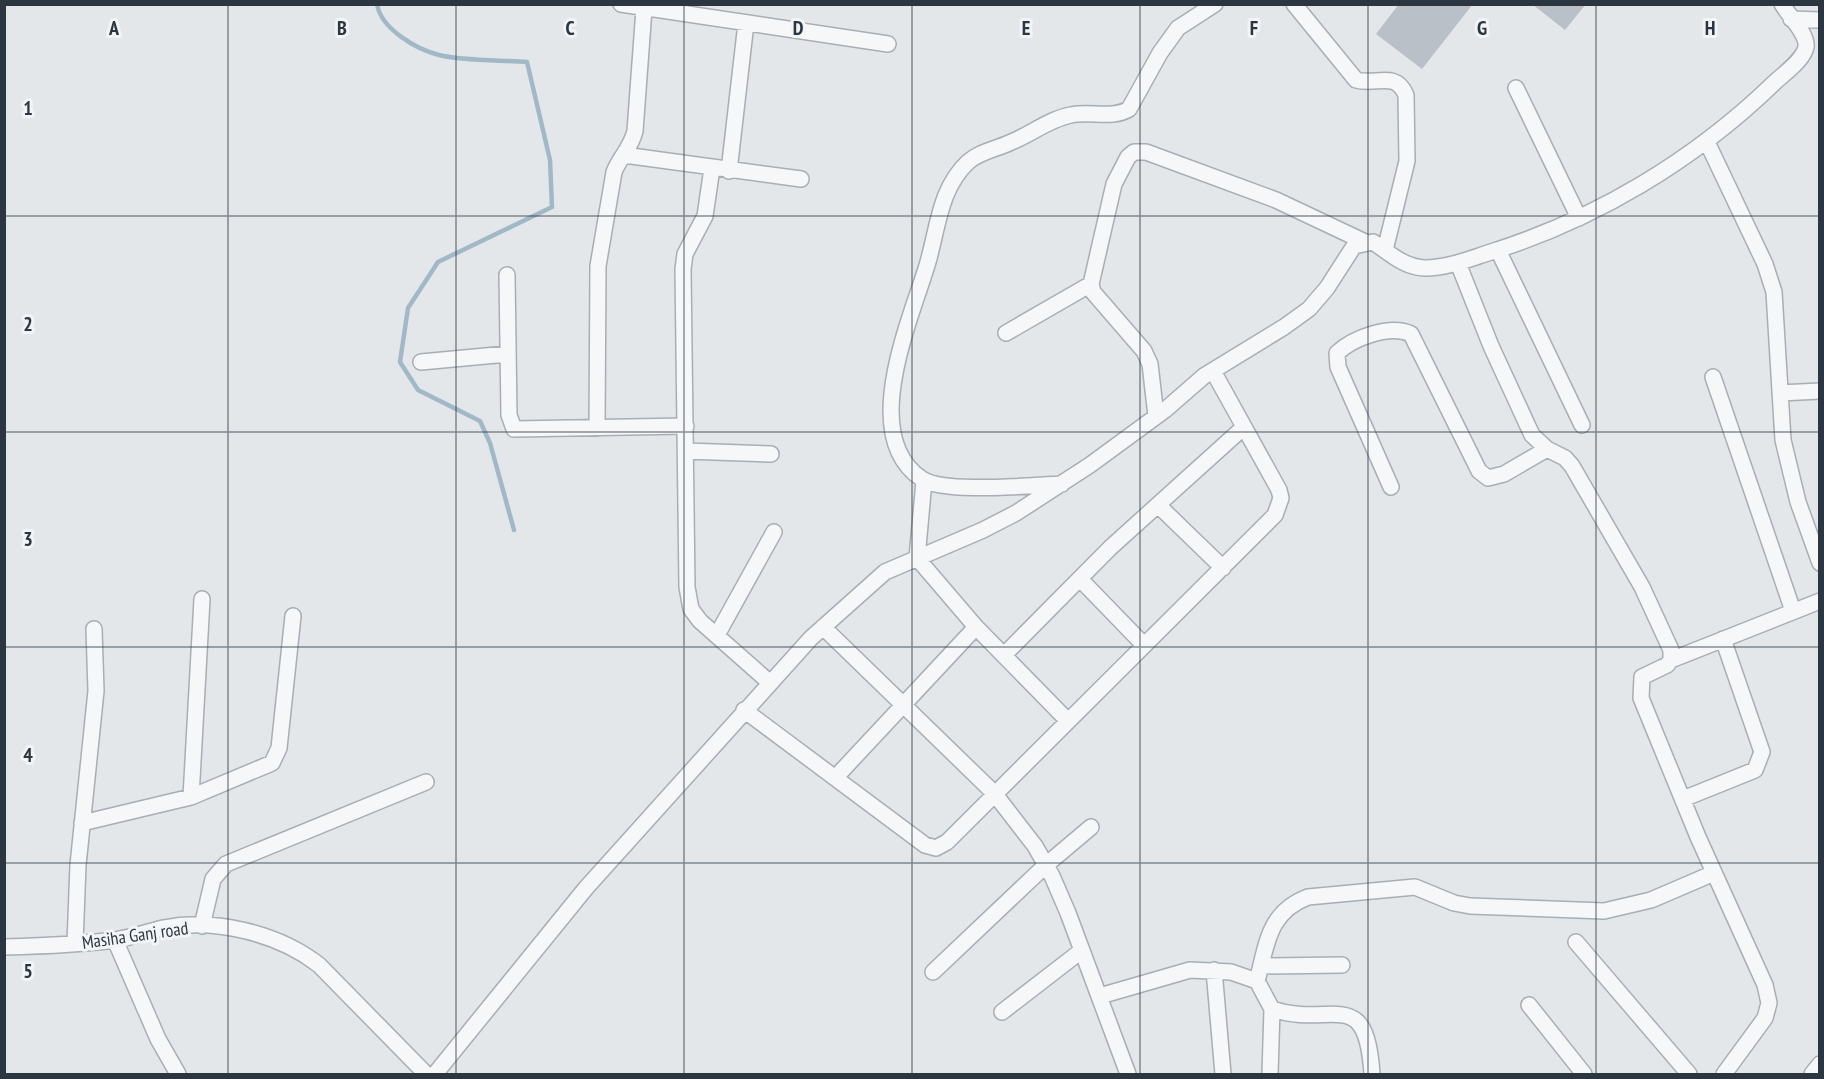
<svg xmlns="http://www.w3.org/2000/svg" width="1824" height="1079" font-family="'PT Sans Narrow',sans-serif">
<rect width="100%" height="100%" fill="#e3e7ea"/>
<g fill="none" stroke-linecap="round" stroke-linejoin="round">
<path stroke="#a1b8c7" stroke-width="4.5" d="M377 4C381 29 416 49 439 55 462 61 502 60 527 62L550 160 552 207 438 262 408 308 400 362 418 390 480 421 490 443 514 530"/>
</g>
<path fill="#bac0c7" d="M1399 4H1473L1422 69 1376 34Z
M1532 4H1586L1565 30Z"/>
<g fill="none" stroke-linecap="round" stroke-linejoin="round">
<defs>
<path id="minor" d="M621 4 888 44
M1294 4 1356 80C1376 86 1395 70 1406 95L1407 161 1385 250
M1791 19 1820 20
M1516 88 1579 218
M1707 142 1765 264 1774 292 1783 440 1798 502 1820 563
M624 155 801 179
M712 168 705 216 685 254 683 269 687 587 691 609 700 621 769 682
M729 171 746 23
M1498 250 1582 425
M1458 263 1491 346 1532 435 1547 449 1565 458 1572 466 1642 587 1671 650V660L1667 665 1642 677 1641 698 1698 837 1765 985 1769 1003 1765 1018 1724 1074
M507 275 509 415 514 429 686 426
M1006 333 1091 284
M421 362 507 354
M1713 377 1793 611
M1780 393 1820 391
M1156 416 1150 364 1144 351 1093 292 1091 284 1114 184 1128 157 1134 152H1146L1276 200 1365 242
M597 428 598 266 614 172C620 157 631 148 635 131L644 9
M686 451 771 454
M924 481 917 558 976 627 1067 720
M1062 484C1031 485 945 494 922 479 857 436 912 317 928 262 938 227 940 188 968 162 979 152 996 149 1009 143 1030 135 1049 119 1071 115 1090 111 1113 119 1129 109L1160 53 1178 28 1215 4
M1391 487 1338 367 1337 353C1353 338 1390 324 1411 334L1479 471 1488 478 1504 474 1547 449
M1158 505 1223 568
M1080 579 1143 644
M823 627 994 793 1035 846 1052 876 1068 913 1128 1074
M717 635 774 532
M1004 655 1110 548 1244 427
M1671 660 1820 601
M744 710 925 845 936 848 947 842 1275 515 1281 498 1279 490 1213 371
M835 778 976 627
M191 797 202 599
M1683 799 1755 770 1762 752 1723 639
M82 823 191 797 272 763 279 748 293 616
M202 926 213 879 226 864 426 782
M115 940 158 1039 178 1074
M1576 942 1689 1074
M75 943 78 865 96 691 94 629
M4 947C41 946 78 945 114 940 131 938 147 932 163 928 215 918 278 933 319 965L426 1074
M1261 966 1342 965
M1214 970 1223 1074
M933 972 1046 865 1091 827
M1257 981C1267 944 1268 912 1308 897L1415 887 1454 903 1470 906 1604 911 1651 900 1714 873
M1100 996 1190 970 1231 972 1257 981 1272 1009C1332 1029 1366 983 1372 1074
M1529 1005 1584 1074
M1002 1012 1081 951
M435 1074 586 888 811 638 885 572 983 530 1016 513 1090 465 1165 410 1204 376 1284 327 1309 309 1327 288 1354 246 1373 242C1390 253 1403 267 1425 268 1448 268 1469 259 1491 252 1596 219 1693 161 1773 84 1783 74 1803 61 1806 47 1808 34 1788 15 1782 4
M1270 1074 1272 1009
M1812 1074 1820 1064"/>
</defs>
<use href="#minor" stroke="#a8aeb4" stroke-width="18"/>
<use href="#minor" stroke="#f5f7f9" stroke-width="15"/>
</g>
<path fill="none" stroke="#2c3641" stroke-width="1.5" stroke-opacity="0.55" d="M228 4V1074M456 4V1074M684 4V1074M912 4V1074M1140 4V1074M1368 4V1074M1596 4V1074M4 216H1820M4 432H1820M4 647H1820M4 863H1820"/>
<g text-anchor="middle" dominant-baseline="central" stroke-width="6" stroke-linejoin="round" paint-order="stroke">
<g font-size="18" fill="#2c3641" stroke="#f2f5f7">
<text transform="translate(135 935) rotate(-8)">Masiha Ganj road</text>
</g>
</g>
<g font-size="20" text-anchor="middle" font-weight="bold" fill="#2c3641" stroke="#f2f5f7" stroke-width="6" stroke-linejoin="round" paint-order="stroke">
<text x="114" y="35">A</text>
<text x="342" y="35">B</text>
<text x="570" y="35">C</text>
<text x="798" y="35">D</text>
<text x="1026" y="35">E</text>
<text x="1254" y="35">F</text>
<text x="1482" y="35">G</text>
<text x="1710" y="35">H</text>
<text x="28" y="115">1</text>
<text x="28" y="331">2</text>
<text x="28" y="546">3</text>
<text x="28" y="762">4</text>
<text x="28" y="978">5</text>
</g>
<rect width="1824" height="1079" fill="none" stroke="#2c3641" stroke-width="12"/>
</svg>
